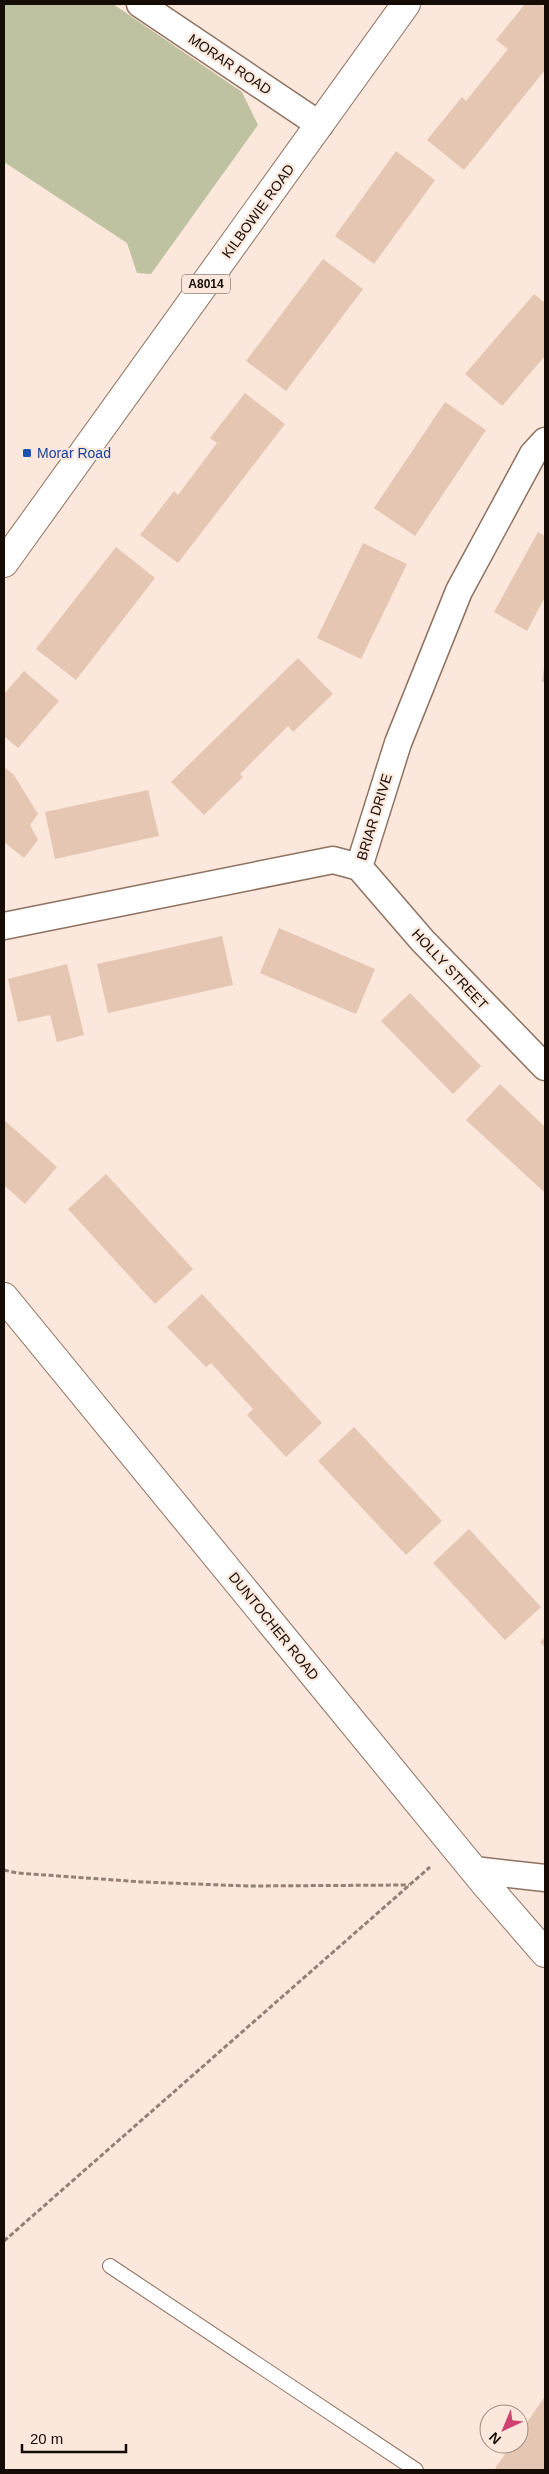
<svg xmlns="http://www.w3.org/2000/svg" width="549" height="2474" font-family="Helvetica,sans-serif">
<rect width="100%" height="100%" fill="#fbe7db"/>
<path fill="#bec2a1" d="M4 4H113L242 92 258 125 151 274 137 273 127 243 4 162Z"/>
<path fill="#e5c6b2" d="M525 4H541L545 7V70L464 170 427 140 462 97 466 101 508 49 496 40Z
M396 151 435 180 374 264 335 236Z
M323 259 363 289 286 391 246 361Z
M534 294 545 303V356L502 406 465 374Z
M245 393 285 424 178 563 140 535 174 491 178 495 217 443 210 438Z
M445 402 486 430 415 536 374 508Z
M538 532 545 536V597L527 631 494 612Z
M363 543 407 564 361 659 317 638Z
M116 547 155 578 76 680 36 649Z
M298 658 333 694 293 732 288 726 240 774 243 777 204 815 171 782Z
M544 667H545V682H542Z
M24 671 59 701 18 748 4 736V694Z
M4 767 14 775 38 814 30 825 38 840 24 858 4 842Z
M148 790 159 836 55 859 45 812Z
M279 928 375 969 356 1014 260 973Z
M222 936 233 985 108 1013 97 964Z
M67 964 84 1035 57 1042 50 1015 18 1022 8 979Z
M410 993 481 1066 453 1094 381 1021Z
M500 1084 545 1127 544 1192 466 1120Z
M4 1120 57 1167 25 1204 4 1185Z
M106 1174 193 1269 155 1304 68 1209Z
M202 1294 322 1423 286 1457 247 1415 253 1409 211 1363 206 1367 167 1327Z
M354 1427 442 1521 406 1555 318 1461Z
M469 1529 541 1607 505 1640 433 1563Z
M545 1637V1648L540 1642Z
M545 2396V2470H494L512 2444H519V2434Z"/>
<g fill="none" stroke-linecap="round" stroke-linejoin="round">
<defs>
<path id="service" d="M110 2266 416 2470"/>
<path id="minor" d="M140 4 320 125
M359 867 422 940 545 1067
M4 926 333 860 359 867 398 743 459 591 533 454 545 441
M474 1870 545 1878"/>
<path id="secondary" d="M4 1297 486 1885 545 1953"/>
<path id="primary" d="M4 563 406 4"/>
</defs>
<use href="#service" stroke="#8f7260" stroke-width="16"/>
<use href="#minor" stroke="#8f7260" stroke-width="29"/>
<use href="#secondary" stroke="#8f7260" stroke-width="30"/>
<use href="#primary" stroke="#8f7260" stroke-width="30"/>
<path stroke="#918178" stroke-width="3" stroke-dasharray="5 2.5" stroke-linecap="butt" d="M4 1870 17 1873 143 1882 248 1886 409 1885
M4 2241 430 1867"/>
<use href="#service" stroke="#fff" stroke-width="14"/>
<use href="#minor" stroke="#fff" stroke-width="26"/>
<use href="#secondary" stroke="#fff" stroke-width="28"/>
<use href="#primary" stroke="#fff" stroke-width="28"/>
</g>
<rect fill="#1a4fb4" stroke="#fbe7db" stroke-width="2" x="22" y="448" width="10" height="10" rx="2.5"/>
<g text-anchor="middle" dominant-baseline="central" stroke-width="4.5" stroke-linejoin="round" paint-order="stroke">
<rect fill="#fbe7db" stroke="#5b4e46" stroke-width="1" x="182" y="274.5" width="48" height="19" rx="4"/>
<g font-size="12" font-weight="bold" fill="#160c06">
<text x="206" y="284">A8014</text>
</g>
<g font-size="14" fill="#160c06" stroke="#fbe7db">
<text transform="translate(230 64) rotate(34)">MORAR ROAD</text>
<text transform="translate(258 211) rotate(-54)">KILBOWIE ROAD</text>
<text transform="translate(374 817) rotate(-73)">BRIAR DRIVE</text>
<text transform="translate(450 969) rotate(47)">HOLLY STREET</text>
<text transform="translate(274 1626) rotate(51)">DUNTOCHER ROAD</text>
</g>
<g font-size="14" fill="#164399" stroke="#fbe7db" text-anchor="start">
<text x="37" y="453">Morar Road</text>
</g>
</g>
<rect width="549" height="2474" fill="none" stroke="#160c06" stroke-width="10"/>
<g transform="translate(504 2429) rotate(224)"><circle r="24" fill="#fbe7db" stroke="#9f8f86"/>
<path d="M0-4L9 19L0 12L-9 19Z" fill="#cf4272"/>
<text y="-8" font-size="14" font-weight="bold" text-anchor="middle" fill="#160c06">N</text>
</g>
<path d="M22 2444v8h104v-8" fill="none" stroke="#160c06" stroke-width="2.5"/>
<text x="30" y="2444" font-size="15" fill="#160c06" stroke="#fbe7db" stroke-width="4" paint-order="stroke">20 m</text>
</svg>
